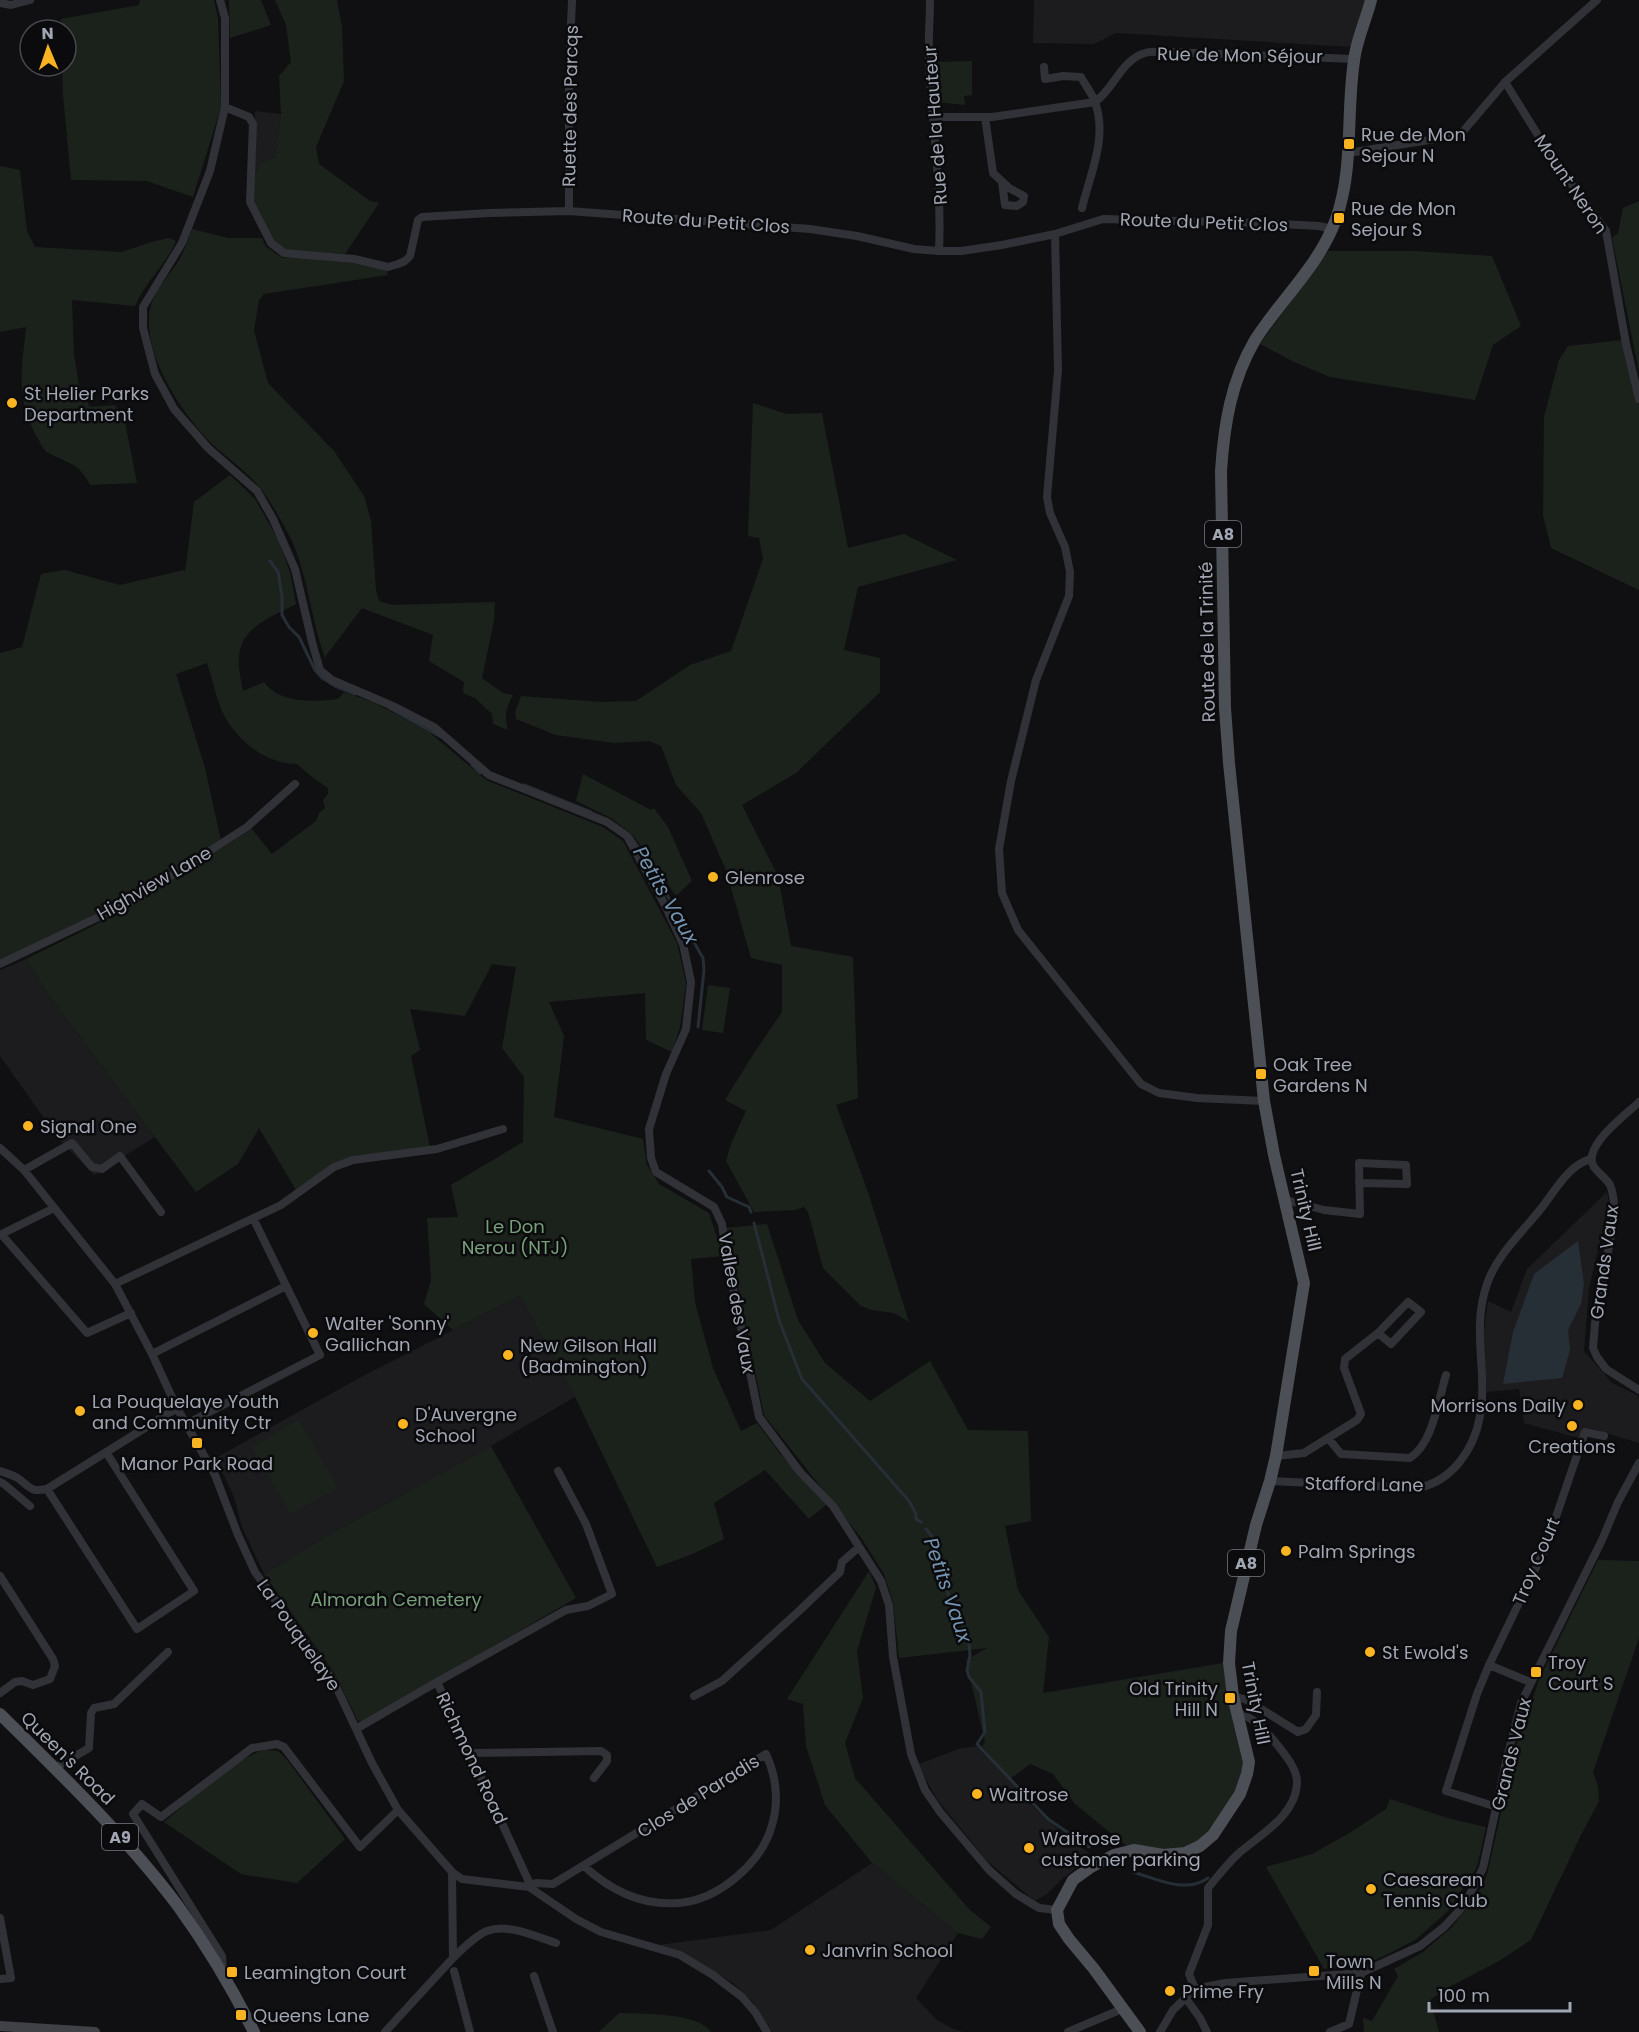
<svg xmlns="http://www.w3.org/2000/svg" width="1639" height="2032" font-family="Poppins,sans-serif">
<rect width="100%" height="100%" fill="#101012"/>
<path fill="#1c1c1f" d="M1034 0H1365L1352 47 1116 33 1094 44 1033 43Z
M255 111 281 114 275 157 260 163 254 177Z
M26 959 48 994 155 1137 94 1175 58 1138 0 1056V970Z
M1607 1192 1609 1203 1589 1288 1584 1351 1612 1383 1637 1395 1639 1399V1443L1593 1429 1584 1428 1579 1438 1524 1423 1519 1389 1487 1392 1483 1338 1488 1301 1511 1312 1527 1269Z
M520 1296 575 1397 491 1446 325 1537 264 1574 242 1527 234 1497 218 1463 214 1459 361 1377Z
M982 1746 1028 1802 1052 1824 1089 1853 1076 1868 1061 1880 1047 1894 1035 1901 987 1861 937 1799 921 1771 919 1764 961 1748Z
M872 1863 958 1933 916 1998 937 2020 951 2028 963 2032H772L752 2001 733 1983 686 1955 658 1945 771 1930Z"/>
<path fill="#1b221c" d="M140 0H214L218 18 221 107 193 197 147 181 71 180 63 94 62 66H66V30H62L61 19 139 5Z
M229 0H261L271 25 230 38Z
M275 0H337L342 27 344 81 316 147 319 164 370 201 379 203 345 254 285 250 274 242 253 201 254 177 260 163 275 157 281 114 279 76 291 62 286 25Z
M972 61V95L964 96 965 105 937 102 933 62Z
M0 166 20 170 27 231 35 247 122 252 151 242 169 238 176 241C166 265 145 282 135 306L72 300 74 355 79 385 90 407 115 405 124 417 137 483 90 485C78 461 68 464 47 452 43 449 40 442 37 437 15 399 22 368 26 327L0 332Z
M1639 201V372L1612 238 1618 233 1623 208Z
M192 229 228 238H262L266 247 283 258 298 257 352 263 386 270 388 275 264 294 259 300 254 330 268 383 334 451 364 496 371 521 376 590 379 601 393 605 495 602 494 621 482 678 503 693 513 695C506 708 504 715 508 730L493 724 492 714 475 698 463 693 464 682 429 661 433 635 362 608 325 657C311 619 308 576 291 539 280 518 268 495 251 478 238 464 220 453 207 439 179 408 142 353 150 309 153 292 169 276 178 262 184 251 188 241 192 229Z
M1328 251H1415L1492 256 1521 326 1493 345 1475 400 1330 377 1294 362 1260 344Z
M1623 340 1639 406V590L1551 548 1543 515 1544 417 1559 360 1568 346Z
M753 403 787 414 822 413 848 548 904 534 957 560 858 587 844 650 880 658V692L796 773 742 805 778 876 791 946 853 957 858 1098 836 1105 869 1195 909 1322 894 1313 872 1310 861 1306 823 1268 811 1223 808 1212 804 1207 795 1210 754 1212 726 1161 731 1144 746 1111 725 1100 752 1056 782 1012V965L751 958 726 870 701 813 676 785 661 746 649 741 614 743 556 735 516 719 515 713 521 696 602 702 636 701 690 665 731 651 763 559 759 538 748 536Z
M230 475 255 499 279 541 290 572 296 604C272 617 241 626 239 657 238 668 241 680 243 691L264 682C280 704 313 702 338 699L344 692 375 703 429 732 486 780 603 827 623 841 677 943 686 983 680 1027 672 1052 646 1040 645 993 549 1002 564 1036 554 1117 643 1139 647 1165 659 1184 709 1213 723 1256 691 1259 695 1302 713 1368 741 1431 757 1423 782 1456 827 1504 809 1519 765 1470 714 1503 724 1539 690 1555 657 1567 575 1397 520 1296 453 1330 424 1304 431 1280 427 1218 458 1217 451 1185 523 1142 524 1077 502 1048 516 967 492 964 465 1016 410 1009 420 1050 411 1056 430 1147 355 1156 332 1164 296 1190 259 1128 238 1164 196 1192 48 994 26 959 89 928 135 903 252 829 272 854 316 821 319 813 325 808 323 800 328 794V788L312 777 297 764C267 764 239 742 225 717 216 701 213 680 207 663L176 674 205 768 221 841 133 896 0 961V653L22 647 41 574 65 570 120 585 184 570 185 572 194 502Z
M583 774 651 810 654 808 668 827 692 881 676 896 633 835 611 818 576 801Z
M708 985 730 988 723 1033 702 1030Z
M767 1224 798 1320 825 1363 870 1401 930 1361 968 1430 1028 1431 1031 1521 1005 1526 1018 1590 1049 1637 1043 1693 1223 1663 1228 1700 1245 1761 1236 1793 1206 1835 1199 1841 1183 1847 1167 1850 1129 1848 1075 1804 1053 1774 1030 1764 1010 1779 982 1746 985 1742 966 1660 987 1648 899 1658 893 1602 884 1574 862 1539 764 1415 726 1228Z
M299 1420 338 1488 291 1514 252 1447Z
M491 1446 576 1598 362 1722 358 1721 335 1674 264 1574 325 1537Z
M1598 1560 1639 1561V1638L1593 1772 1598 1786 1599 1801 1581 1835 1531 1940 1499 1961 1447 1988 1430 2000 1439 2032H1364L1363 2018 1372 2021 1398 1976 1394 1969 1423 1952 1452 1927 1476 1897 1487 1875 1516 1746 1539 1680Z
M869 1571 876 1588 857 1651 863 1698 845 1743 855 1778 969 1909 991 1927 982 1939 958 1933 872 1863 825 1805 806 1746 803 1704 787 1699Z
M264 1750 278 1751 288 1761 345 1839 297 1883 241 1874 164 1822C188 1802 235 1758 264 1750Z
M1390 1799 1447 1818 1486 1827 1477 1867 1449 1910 1415 1940 1390 1953 1364 1965 1324 1969 1266 1867 1312 1854 1351 1832 1386 1809Z
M619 2013C641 2014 698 2012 711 2032H599Z"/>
<path fill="#262f36" d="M1578 1241 1584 1284 1581 1304 1568 1330 1570 1350 1562 1378 1503 1384 1513 1332 1534 1274Z"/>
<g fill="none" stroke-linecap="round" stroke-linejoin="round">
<path stroke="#262f36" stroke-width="3" d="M270 561 278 572 282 596V615L289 627 299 637 315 670 322 678 335 686 355 694
M389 708 441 737
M472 765 480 773
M524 785 591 812
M630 835 647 860 703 958 704 970 698 1027
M709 1171 722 1187 727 1197 749 1207 751 1212
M754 1223 779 1320 802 1379 909 1501 916 1514V1519L921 1522
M926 1529 934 1539 935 1553 940 1562 944 1583 953 1606 962 1621 969 1643 970 1655 967 1670 969 1677 981 1692 985 1732 977 1744 1048 1819 1089 1847
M1133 1872C1156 1879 1186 1894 1208 1878"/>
<path stroke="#313237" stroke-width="8" d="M220 0 225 18V107L210 171 182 243 143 307V328L155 374 174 409 208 448 257 491 273 519 295 569 312 642 320 670 332 680 395 707 434 727 489 775 607 822 627 836 665 905 683 944 691 982 686 1029 666 1074 649 1129 651 1158 656 1172 714 1207 722 1224 726 1253 759 1417 800 1472 833 1506 881 1581 889 1605 893 1657 911 1754 925 1790 940 1812 989 1870 1016 1894 1039 1908 1057 1910
M930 0C930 20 928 40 929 60 932 124 942 187 939 251
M0 3 11 5 30 0
M1044 67 1045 79 1063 76 1081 77C1085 85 1092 93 1095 102 1108 138 1090 174 1082 208
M1505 82 1554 161 1606 231 1626 344 1639 399
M225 107 249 117 253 124 250 202 271 243 284 253 354 259 388 267 398 264 405 261 410 256 418 220 422 217 489 213 569 211 810 229 857 236 914 249 939 251H961L1002 245 1055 234 1103 219 1260 223 1319 226 1332 229
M933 117H992L1095 102C1114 89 1121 60 1145 53 1152 51 1161 52 1169 52L1354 59
M985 117 993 173 1009 188 1024 196 1023 202 1017 206 1005 205 1002 182
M1348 153 1460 135 1505 82 1597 0
M569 211V69L572 1
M1055 234 1058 370 1047 497 1050 513 1065 547 1070 572 1069 596 1036 680 1011 781 999 849 1002 893 1018 930 1141 1084 1159 1093 1197 1098 1264 1101
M0 964 130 902 247 827 295 784
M1639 1102C1626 1115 1581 1147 1594 1167 1599 1174 1606 1178 1610 1185 1614 1194 1614 1204 1615 1213L1595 1323 1593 1348 1597 1357 1606 1369 1639 1390
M0 1148 24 1170 115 1284 152 1354 177 1408 215 1475 238 1535 255 1572 333 1680 372 1763 398 1810 452 1872 462 1879 529 1887 576 1919 601 1932 680 1955 713 1975 742 1997 755 2012 767 2032
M24 1170 72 1143 92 1167 102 1169 120 1156 161 1212
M1286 1200 1324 1210 1360 1214 1359 1163 1406 1165 1407 1184 1359 1183
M0 1235 54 1208
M2 1235 87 1333 131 1313
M115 1284 281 1205 334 1167 353 1160 437 1149 503 1129
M152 1354 286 1286
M186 1424 320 1355 254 1220
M1328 1438 1341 1454 1410 1458C1433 1443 1438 1401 1446 1375
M1276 1456 1304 1453 1357 1420 1361 1414 1344 1368 1345 1359 1378 1333 1408 1302 1421 1312 1391 1344 1378 1333
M0 1471C6 1473 14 1475 19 1479 32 1489 31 1492 47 1489L177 1408
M1270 1481 1418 1488C1452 1481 1474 1450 1480 1416 1488 1371 1471 1330 1487 1284 1497 1254 1524 1231 1543 1206 1556 1189 1570 1164 1591 1159
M0 1482 4 1484 30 1506
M47 1489 137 1629 194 1591 106 1452
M0 1576 53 1659 55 1666 50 1679 33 1685 22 1681 15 1682 0 1693
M1489 1665 1477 1694 1446 1791 1497 1807
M437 1682 566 1610 588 1606 612 1594 586 1524 558 1471
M1530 1682 1489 1665 1545 1549 1585 1432 1604 1436
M694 1696 722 1681 799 1611 840 1572 842 1562 859 1547
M1233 1696 1247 1700 1298 1732 1306 1729 1316 1715 1317 1692
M356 1729 437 1682 529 1882V1887L536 1883 553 1884 766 1754C776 1776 779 1801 772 1825 762 1863 718 1900 679 1903 642 1906 610 1890 584 1866
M470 1753 601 1751 607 1755V1761L594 1778
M55 1768 89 1748 91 1713 94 1708 114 1704 168 1652
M0 1918 11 1978 0 1979
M453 1958C461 1950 477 1935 487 1931 509 1923 536 1937 556 1943
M223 1970 222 1956 133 1814 142 1804 161 1817 252 1748 277 1744 284 1747 360 1847 398 1810
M454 1971 470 2032
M534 1976 553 2032
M1195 1989 1189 1974 1208 1925V1888C1218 1876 1228 1863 1239 1853 1261 1834 1295 1816 1297 1784 1298 1771 1287 1757 1279 1747 1268 1733 1255 1717 1237 1713
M1185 1997 1200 2018 1207 2032
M385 2032 453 1958 452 1872
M1068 2032 1122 2009
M1160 2032 1173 2010 1195 1989 1225 1983 1361 1973 1420 1946 1444 1927 1459 1911 1468 1898 1483 1868 1506 1762 1521 1703 1602 1540 1618 1502 1639 1463
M1330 2032 1349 2024 1361 1973"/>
<path stroke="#3f4147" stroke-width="10" d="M0 2026 95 2032"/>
<path stroke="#4d4f56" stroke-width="12" d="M0 1714C62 1775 126 1837 178 1906 207 1946 232 1988 254 2032
M1140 2032 1094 1969 1069 1939 1059 1924 1057 1910 1073 1880 1091 1867 1114 1855 1134 1850 1163 1855 1185 1853 1200 1846 1213 1835 1240 1794 1247 1774 1249 1762 1233 1696 1229 1663 1231 1631 1256 1525 1270 1481 1276 1456 1304 1283 1274 1155 1264 1101 1229 763 1225 708 1221 471C1224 425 1231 381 1255 340 1281 299 1319 266 1336 219 1354 169 1346 113 1354 61 1356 41 1366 20 1371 0"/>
</g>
<g fill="#fab421" stroke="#0b0b0d" stroke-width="2">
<rect x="1343" y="138" width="12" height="12" rx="3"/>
<rect x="1333" y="212" width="12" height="12" rx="3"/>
<circle cx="12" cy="403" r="6"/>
<circle cx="713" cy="877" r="6"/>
<rect x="1255" y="1068" width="12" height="12" rx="3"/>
<circle cx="28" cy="1126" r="6"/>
<circle cx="313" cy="1333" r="6"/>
<circle cx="508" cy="1355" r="6"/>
<circle cx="1578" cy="1405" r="6"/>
<circle cx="80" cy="1411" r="6"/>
<circle cx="403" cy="1424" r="6"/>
<circle cx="1572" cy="1426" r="6"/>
<rect x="191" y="1437" width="12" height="12" rx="3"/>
<circle cx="1286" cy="1551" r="6"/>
<circle cx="1370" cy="1652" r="6"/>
<rect x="1530" y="1666" width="12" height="12" rx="3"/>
<rect x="1224" y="1692" width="12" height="12" rx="3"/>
<circle cx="977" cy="1794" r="6"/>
<circle cx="1029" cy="1848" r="6"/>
<circle cx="1371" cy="1889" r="6"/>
<circle cx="810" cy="1950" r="6"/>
<rect x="1308" y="1965" width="12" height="12" rx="3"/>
<rect x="226" y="1966" width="12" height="12" rx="3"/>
<circle cx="1170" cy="1991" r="6"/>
<rect x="235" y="2009" width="12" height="12" rx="3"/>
</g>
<g text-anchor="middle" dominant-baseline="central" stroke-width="5" stroke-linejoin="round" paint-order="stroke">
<g fill="#0b0b0d" stroke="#747881" stroke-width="1.5">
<rect x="1205" y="521" width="36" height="26" rx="4.5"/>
<rect x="1228" y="1550" width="36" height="26" rx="4.5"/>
<rect x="102" y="1824" width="36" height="26" rx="4.5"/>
</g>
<g font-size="16" font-weight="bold" fill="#a1a6b3">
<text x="1223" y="534">A8</text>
<text x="1246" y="1563">A8</text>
<text x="120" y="1837">A9</text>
</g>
<g font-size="18" fill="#a1a6b3" stroke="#0b0b0d">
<text transform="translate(1240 55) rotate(1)">Rue de Mon Séjour</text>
<text transform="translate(570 106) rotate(-89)">Ruette des Parcqs</text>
<text transform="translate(935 125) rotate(-94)">Rue de la Hauteur</text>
<text transform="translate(1571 184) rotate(56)">Mount Neron</text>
<text transform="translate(706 221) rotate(4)">Route du Petit Clos</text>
<text transform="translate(1204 222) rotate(2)">Route du Petit Clos</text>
<text transform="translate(1207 642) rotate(-91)">Route de la Trinité</text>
<text transform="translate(154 883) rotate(-30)">Highview Lane</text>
<text transform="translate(1306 1210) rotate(77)">Trinity Hill</text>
<text transform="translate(1604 1262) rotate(-82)">Grands Vaux</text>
<text transform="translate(737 1303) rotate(80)">Vallee des Vaux</text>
<text transform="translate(1364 1484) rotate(1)">Stafford Lane</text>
<text transform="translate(1536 1561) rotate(-67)">Troy Court</text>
<text transform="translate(299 1635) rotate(55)">La Pouquelaye</text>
<text transform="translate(1256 1703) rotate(79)">Trinity Hill</text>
<text transform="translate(1511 1754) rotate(-76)">Grands Vaux</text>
<text transform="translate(68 1758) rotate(45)">Queen's Road</text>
<text transform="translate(472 1758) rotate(65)">Richmond Road</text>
<text transform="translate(698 1796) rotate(-32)">Clos de Paradis</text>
</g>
<g font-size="18" fill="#a1a6b3" stroke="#0b0b0d" text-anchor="start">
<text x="1361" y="134">Rue de Mon<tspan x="1361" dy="21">Sejour N</tspan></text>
<text x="1351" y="208">Rue de Mon<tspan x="1351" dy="21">Sejour S</tspan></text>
<text x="24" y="393">St Helier Parks<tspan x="24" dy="21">Department</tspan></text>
<text x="725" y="877">Glenrose</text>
<text x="1273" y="1064">Oak Tree<tspan x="1273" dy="21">Gardens N</tspan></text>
<text x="40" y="1126">Signal One</text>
<text x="325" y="1323">Walter 'Sonny'<tspan x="325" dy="21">Gallichan</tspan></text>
<text x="520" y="1345">New Gilson Hall<tspan x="520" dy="21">(Badmington)</tspan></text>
<text x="92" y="1401">La Pouquelaye Youth<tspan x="92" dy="21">and Community Ctr</tspan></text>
<text x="1566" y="1405" text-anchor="end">Morrisons Daily</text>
<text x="415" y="1414">D'Auvergne<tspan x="415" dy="21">School</tspan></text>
<text x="1572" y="1446" text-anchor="middle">Creations</text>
<text x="197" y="1463" text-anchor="middle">Manor Park Road</text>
<text x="1298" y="1551">Palm Springs</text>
<text x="1382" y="1652">St Ewold's</text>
<text x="1548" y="1662">Troy<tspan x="1548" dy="21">Court S</tspan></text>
<text x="1218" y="1688" text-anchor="end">Old Trinity<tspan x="1218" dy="21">Hill N</tspan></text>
<text x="989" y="1794">Waitrose</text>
<text x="1041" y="1838">Waitrose<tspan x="1041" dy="21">customer parking</tspan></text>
<text x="1383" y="1879">Caesarean<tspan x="1383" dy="21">Tennis Club</tspan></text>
<text x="822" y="1950">Janvrin School</text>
<text x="1326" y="1961">Town<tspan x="1326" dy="21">Mills N</tspan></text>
<text x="244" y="1972">Leamington Court</text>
<text x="1182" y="1991">Prime Fry</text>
<text x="253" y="2015">Queens Lane</text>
</g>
<g font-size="18" fill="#77a07a" stroke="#0b0b0d">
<text x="515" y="1226">Le Don<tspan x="515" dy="21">Nerou (NTJ)</tspan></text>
<text x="396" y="1599">Almorah Cemetery</text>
</g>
<g font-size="20" font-style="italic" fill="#7594b1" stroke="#0b0b0d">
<text transform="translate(666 895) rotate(60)">Petits Vaux</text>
<text transform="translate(948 1590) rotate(71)">Petits Vaux</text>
</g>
</g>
<g transform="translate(48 48) rotate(358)"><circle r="28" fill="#0b0b0d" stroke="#47494f" stroke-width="1.5"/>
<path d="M0-4.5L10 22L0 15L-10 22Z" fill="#fab421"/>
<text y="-9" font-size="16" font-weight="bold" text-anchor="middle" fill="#a1a6b3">N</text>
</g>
<path d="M1429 2002v9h141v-9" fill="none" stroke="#a1a6b3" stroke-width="3"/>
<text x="1438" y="2002" font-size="18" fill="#a1a6b3" stroke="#0b0b0d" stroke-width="4.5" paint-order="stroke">100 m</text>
</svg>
